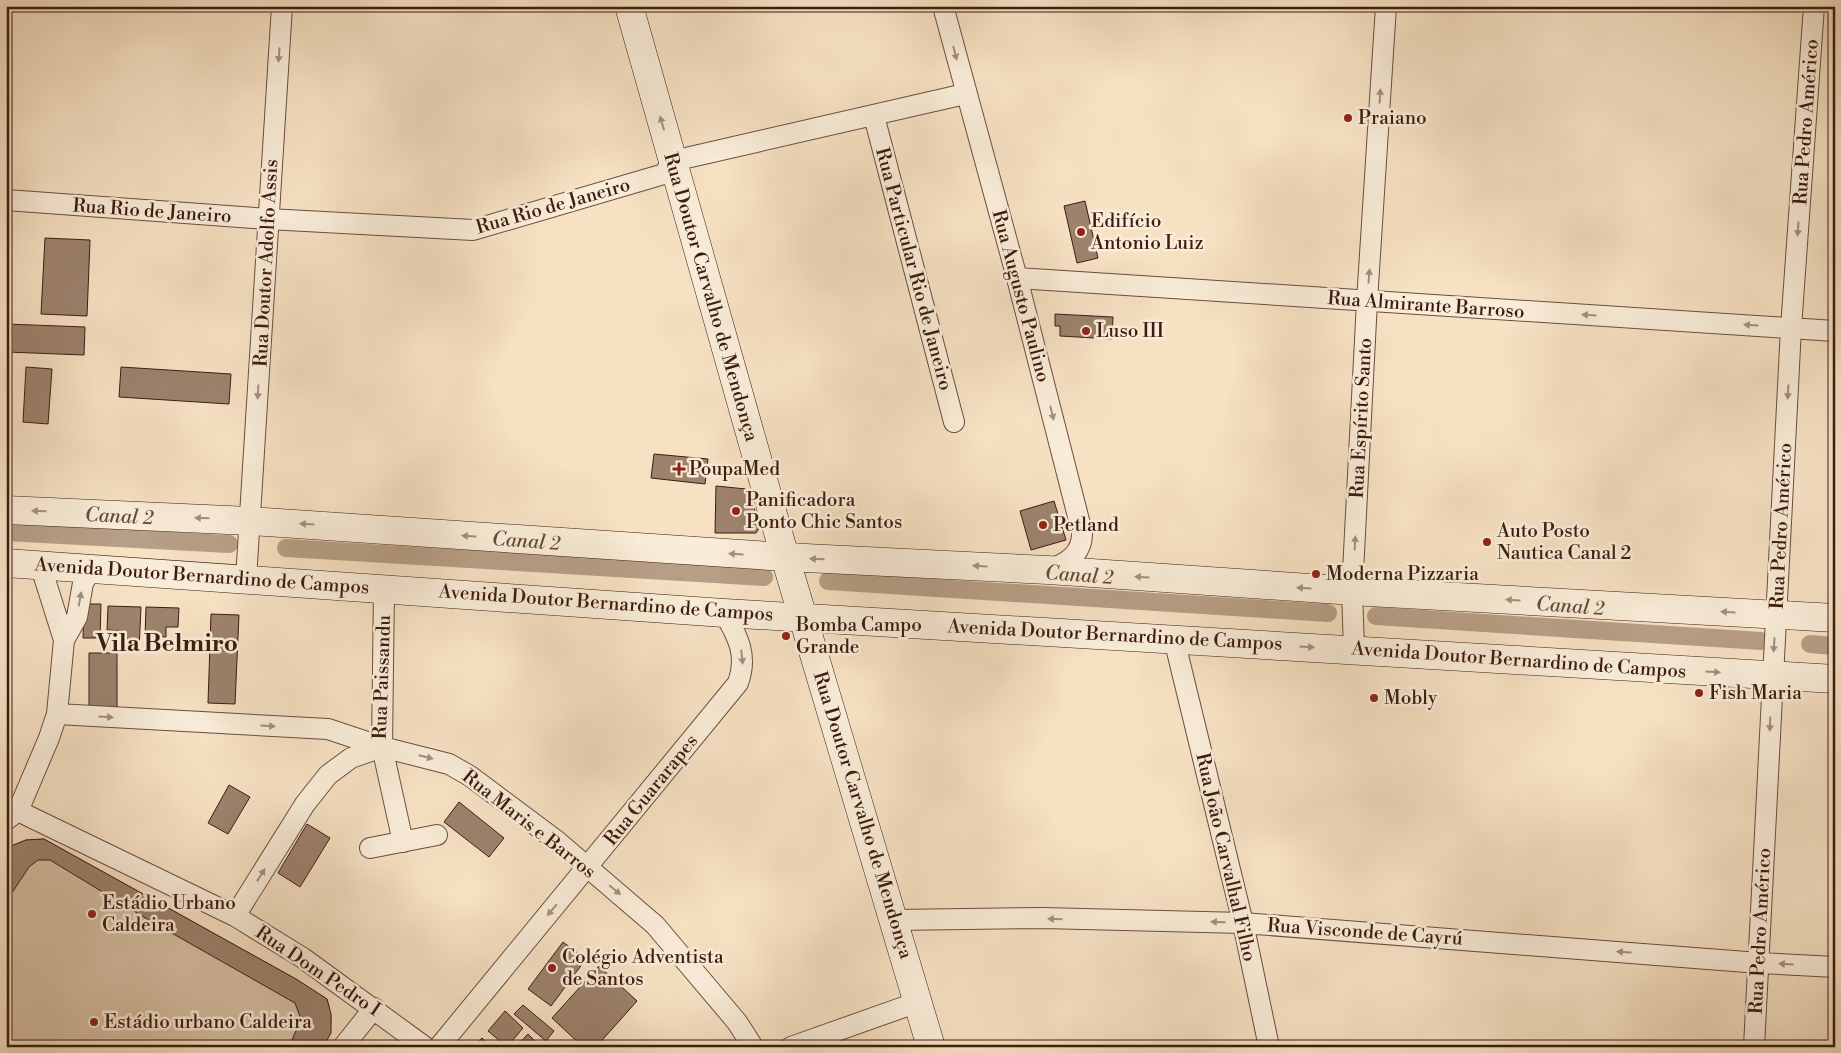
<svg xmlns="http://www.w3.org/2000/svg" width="1841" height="1053" font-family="'Libre Bodoni',serif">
<rect width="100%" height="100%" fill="#f6e1c3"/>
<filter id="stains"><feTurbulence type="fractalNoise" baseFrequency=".004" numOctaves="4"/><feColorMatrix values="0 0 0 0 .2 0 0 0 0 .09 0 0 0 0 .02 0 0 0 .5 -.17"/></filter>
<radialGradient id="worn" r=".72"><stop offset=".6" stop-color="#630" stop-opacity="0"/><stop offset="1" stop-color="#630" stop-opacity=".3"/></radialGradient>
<path fill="#d7c0a5" stroke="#8a6e5a" d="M44 839 296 979 327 999C333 1019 333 1029 323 1047H6V848L26 840Z"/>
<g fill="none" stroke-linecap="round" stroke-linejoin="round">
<path stroke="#b79e86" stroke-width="18" d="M6 532 229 544
M286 548 764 577
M828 581 1328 613
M1376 616 1761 641
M1810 644 1835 646"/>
</g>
<path fill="#9d826d" stroke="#3d1c10" d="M1085 201 1098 258 1077 263 1064 206Z
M45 238 90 240 87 316 41 314Z
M1055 314 1113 317 1112 339 1060 336V326H1055Z
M6 324 85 327 84 355 6 352Z
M26 367 52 369 48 424 23 422Z
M121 367 231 374 229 404 119 397Z
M654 454 708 459 705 484 651 478Z
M716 486 746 489 761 525 756 533H715Z
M1054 501 1066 540 1031 550 1020 511Z
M84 604H101L100 638H83Z
M108 606 141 607 139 650 123 649 124 631 107 630Z
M146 607 179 608 178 627H166V637L145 636Z
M211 614 239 615 235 704 208 703Z
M89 653H117V708H89Z
M229 785 250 797 228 834 208 823Z
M459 802 504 838 489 857 444 822Z
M307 824 330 838 300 887 278 873Z
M44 839 296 979 327 999 331 1014V1033L323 1047H289L301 1019 295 1003 147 919 50 860H38L29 867 6 902V848L26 840Z
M563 942 586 959 551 1006 528 989Z
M599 966 637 1001 596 1047H583L552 1018Z
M523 1005 554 1031 546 1041 514 1014Z
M505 1011 523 1028 507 1047 488 1031Z
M528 1034 541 1047H516Z
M482 1038 492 1047H473Z"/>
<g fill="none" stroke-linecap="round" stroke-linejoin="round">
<defs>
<path id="minor" d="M943 6 1017 278 1082 532C1083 554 1066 564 1048 570
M874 116 954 422
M6 200 268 219 473 230 664 174 673 161 965 94
M1017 278 1835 331
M40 564 64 640
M246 579 282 6
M1174 639 1243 923 1269 1047
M1354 650 1352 591 1367 301 1386 6
M57 714 328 729 382 747 449 764 470 776 557 841 655 925 737 1022 753 1047
M382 747 403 842
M18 811 235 916 303 958 425 1047
M6 820 18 811 49 738 57 714 64 640 77 617 83 583 88 575 105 569
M370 848 437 835
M235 916 305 804 328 775 351 758 382 747 384 588
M894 920 1043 918 1243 923 1759 963 1835 967
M343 1047 374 1008
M439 1047 738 683C748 656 738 636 724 613
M791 1047 918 1002
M1754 1047 1791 328 1814 6"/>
<path id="secondary" d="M629 6 785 557 931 1047
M6 510 250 521 785 557 1048 570 1368 592 1835 618
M6 563 724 613 1835 679"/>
</defs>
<use href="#minor" stroke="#6b4d3d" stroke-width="22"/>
<use href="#secondary" stroke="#3d1c10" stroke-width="29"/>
<use href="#minor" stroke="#f9ecd8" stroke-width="20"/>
<use href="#secondary" stroke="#f9ecd8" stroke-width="28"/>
</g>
<defs><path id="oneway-solid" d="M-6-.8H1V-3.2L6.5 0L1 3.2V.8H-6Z" transform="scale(1.25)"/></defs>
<g fill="#a48e7e">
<use href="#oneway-solid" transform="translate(955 53) rotate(76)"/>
<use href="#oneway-solid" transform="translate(279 55) rotate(94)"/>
<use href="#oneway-solid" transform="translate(1380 96) rotate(-86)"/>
<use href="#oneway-solid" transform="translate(662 123) rotate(-106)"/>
<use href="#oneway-solid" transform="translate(1798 229) rotate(94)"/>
<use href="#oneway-solid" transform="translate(1369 276) rotate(-86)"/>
<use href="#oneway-solid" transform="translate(1589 315) rotate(-176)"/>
<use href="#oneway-solid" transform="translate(1751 325) rotate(-176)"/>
<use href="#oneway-solid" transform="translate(258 392) rotate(93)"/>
<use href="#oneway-solid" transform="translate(1788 392) rotate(93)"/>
<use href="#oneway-solid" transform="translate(1052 413) rotate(76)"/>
<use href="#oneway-solid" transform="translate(39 511) rotate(-178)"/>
<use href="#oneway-solid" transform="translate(202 518) rotate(-178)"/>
<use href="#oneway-solid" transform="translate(307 524) rotate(-176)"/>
<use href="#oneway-solid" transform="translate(469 536) rotate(-176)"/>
<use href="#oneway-solid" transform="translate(1355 543) rotate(-87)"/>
<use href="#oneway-solid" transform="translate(736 554) rotate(-176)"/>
<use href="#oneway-solid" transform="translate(817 559) rotate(-178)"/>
<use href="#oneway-solid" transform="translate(980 566) rotate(-177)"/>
<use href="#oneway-solid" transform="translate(1142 577) rotate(-176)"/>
<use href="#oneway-solid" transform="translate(1304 588) rotate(-176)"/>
<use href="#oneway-solid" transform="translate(80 599) rotate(-80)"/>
<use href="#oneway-solid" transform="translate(1513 600) rotate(-177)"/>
<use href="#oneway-solid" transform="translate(1728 612) rotate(-177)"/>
<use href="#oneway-solid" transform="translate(1774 645) rotate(94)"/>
<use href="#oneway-solid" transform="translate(1307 647) rotate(4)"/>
<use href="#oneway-solid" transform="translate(742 657) rotate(84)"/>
<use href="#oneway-solid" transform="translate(1713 672) rotate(4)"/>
<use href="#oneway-solid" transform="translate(106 717) rotate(3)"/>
<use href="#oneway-solid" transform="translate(1770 724) rotate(92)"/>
<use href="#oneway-solid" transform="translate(268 726) rotate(3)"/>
<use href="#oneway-solid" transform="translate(426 757) rotate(14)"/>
<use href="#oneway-solid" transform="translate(261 875) rotate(-58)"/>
<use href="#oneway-solid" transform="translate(615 890) rotate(39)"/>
<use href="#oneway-solid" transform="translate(552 910) rotate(130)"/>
<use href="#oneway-solid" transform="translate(1055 919) rotate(-179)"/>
<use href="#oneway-solid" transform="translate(1218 922) rotate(-179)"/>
<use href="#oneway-solid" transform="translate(1624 952) rotate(-176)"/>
<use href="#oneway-solid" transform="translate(1786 964) rotate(-177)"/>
</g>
<g fill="#8f2418" stroke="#f9ecd8" stroke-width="2">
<circle cx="1348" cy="118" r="5"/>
<circle cx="1081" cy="232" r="5"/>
<circle cx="1086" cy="331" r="5"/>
<path d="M676.5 461.5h5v5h5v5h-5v5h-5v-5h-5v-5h5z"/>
<circle cx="736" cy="511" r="5"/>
<circle cx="1043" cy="525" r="5"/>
<circle cx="1487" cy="542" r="5"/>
<circle cx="1316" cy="574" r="5"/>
<circle cx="786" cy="636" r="5"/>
<circle cx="1699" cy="693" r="5"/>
<circle cx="1374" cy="698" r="5"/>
<circle cx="92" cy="914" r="5"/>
<circle cx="552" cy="968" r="5"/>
<circle cx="94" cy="1022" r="5"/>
</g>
<g text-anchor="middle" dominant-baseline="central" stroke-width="5" stroke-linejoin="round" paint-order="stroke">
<g font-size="19" fill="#3d1c10" stroke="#f9ecd8" text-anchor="start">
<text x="1358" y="118">Praiano</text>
<text x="1091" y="221">Edifício<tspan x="1091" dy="22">Antonio Luiz</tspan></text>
<text x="1096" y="331">Luso III</text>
<text x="689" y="469">PoupaMed</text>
<text x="746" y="500">Panificadora<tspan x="746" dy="22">Ponto Chic Santos</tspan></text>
<text x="1053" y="525">Petland</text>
<text x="1497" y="531">Auto Posto<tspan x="1497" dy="22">Nautica Canal 2</tspan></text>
<text x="1326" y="574">Moderna Pizzaria</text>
<text x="796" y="625">Bomba Campo<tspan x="796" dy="22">Grande</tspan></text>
<text x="1709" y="693">Fish Maria</text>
<text x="1384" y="698">Mobly</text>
<text x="102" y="903">Estádio Urbano<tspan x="102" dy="22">Caldeira</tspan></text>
<text x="562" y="957">Colégio Adventista<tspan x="562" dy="22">de Santos</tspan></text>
<text x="104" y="1022">Estádio urbano Caldeira</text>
</g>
<g font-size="19" fill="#3d1c10" stroke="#f9ecd8">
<text transform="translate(1806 122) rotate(-86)">Rua Pedro Américo</text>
<text transform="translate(553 206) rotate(-16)">Rua Rio de Janeiro</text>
<text transform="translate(152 211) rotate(4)">Rua Rio de Janeiro</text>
<text transform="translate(266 263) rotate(-87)">Rua Doutor Adolfo Assis</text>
<text transform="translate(914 269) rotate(75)">Rua Particular Rio de Janeiro</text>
<text transform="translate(1021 296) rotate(75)">Rua Augusto Paulino</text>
<text transform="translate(711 297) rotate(74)">Rua Doutor Carvalho de Mendonça</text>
<text transform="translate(1426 305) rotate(4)">Rua Almirante Barroso</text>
<text transform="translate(1361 418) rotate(-87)">Rua Espírito Santo</text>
<text transform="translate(1781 526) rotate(-87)">Rua Pedro Américo</text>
<text transform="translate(202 576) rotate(4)">Avenida Doutor Bernardino de Campos</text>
<text transform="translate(606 603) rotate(4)">Avenida Doutor Bernardino de Campos</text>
<text transform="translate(1115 635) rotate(3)">Avenida Doutor Bernardino de Campos</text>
<text transform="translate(1519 660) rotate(4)">Avenida Doutor Bernardino de Campos</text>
<text transform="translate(382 677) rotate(-88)">Rua Paissandu</text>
<text transform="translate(651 790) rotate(-51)">Rua Guararapes</text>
<text transform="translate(863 815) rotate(73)">Rua Doutor Carvalho de Mendonça</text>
<text transform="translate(529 824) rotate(38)">Rua Maris e Barros</text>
<text transform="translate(1226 857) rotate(77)">Rua João Carvalhal Filho</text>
<text transform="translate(1760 931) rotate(-87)">Rua Pedro Américo</text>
<text transform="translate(1365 932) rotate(4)">Rua Visconde de Cayrú</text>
<text transform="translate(318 971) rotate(34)">Rua Dom Pedro I</text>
</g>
<g font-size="20" font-style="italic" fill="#684a39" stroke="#f9ecd8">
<text transform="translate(119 517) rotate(3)">Canal 2</text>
<text transform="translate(526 542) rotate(4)">Canal 2</text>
<text transform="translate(1079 576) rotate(4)">Canal 2</text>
<text transform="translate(1570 607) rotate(4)">Canal 2</text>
</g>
<g font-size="24" font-weight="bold" fill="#3d1c10" stroke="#f9ecd8">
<text x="167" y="644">Vila Belmiro</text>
</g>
</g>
<rect width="1841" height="1053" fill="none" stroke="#f6e1c3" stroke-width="25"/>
<rect x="8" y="8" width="1826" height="1038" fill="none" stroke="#3d1c10" stroke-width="2.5"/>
<rect x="12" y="12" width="1816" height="1028" fill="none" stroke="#3d1c10"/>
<rect width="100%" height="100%" filter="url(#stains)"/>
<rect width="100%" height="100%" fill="url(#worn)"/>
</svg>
